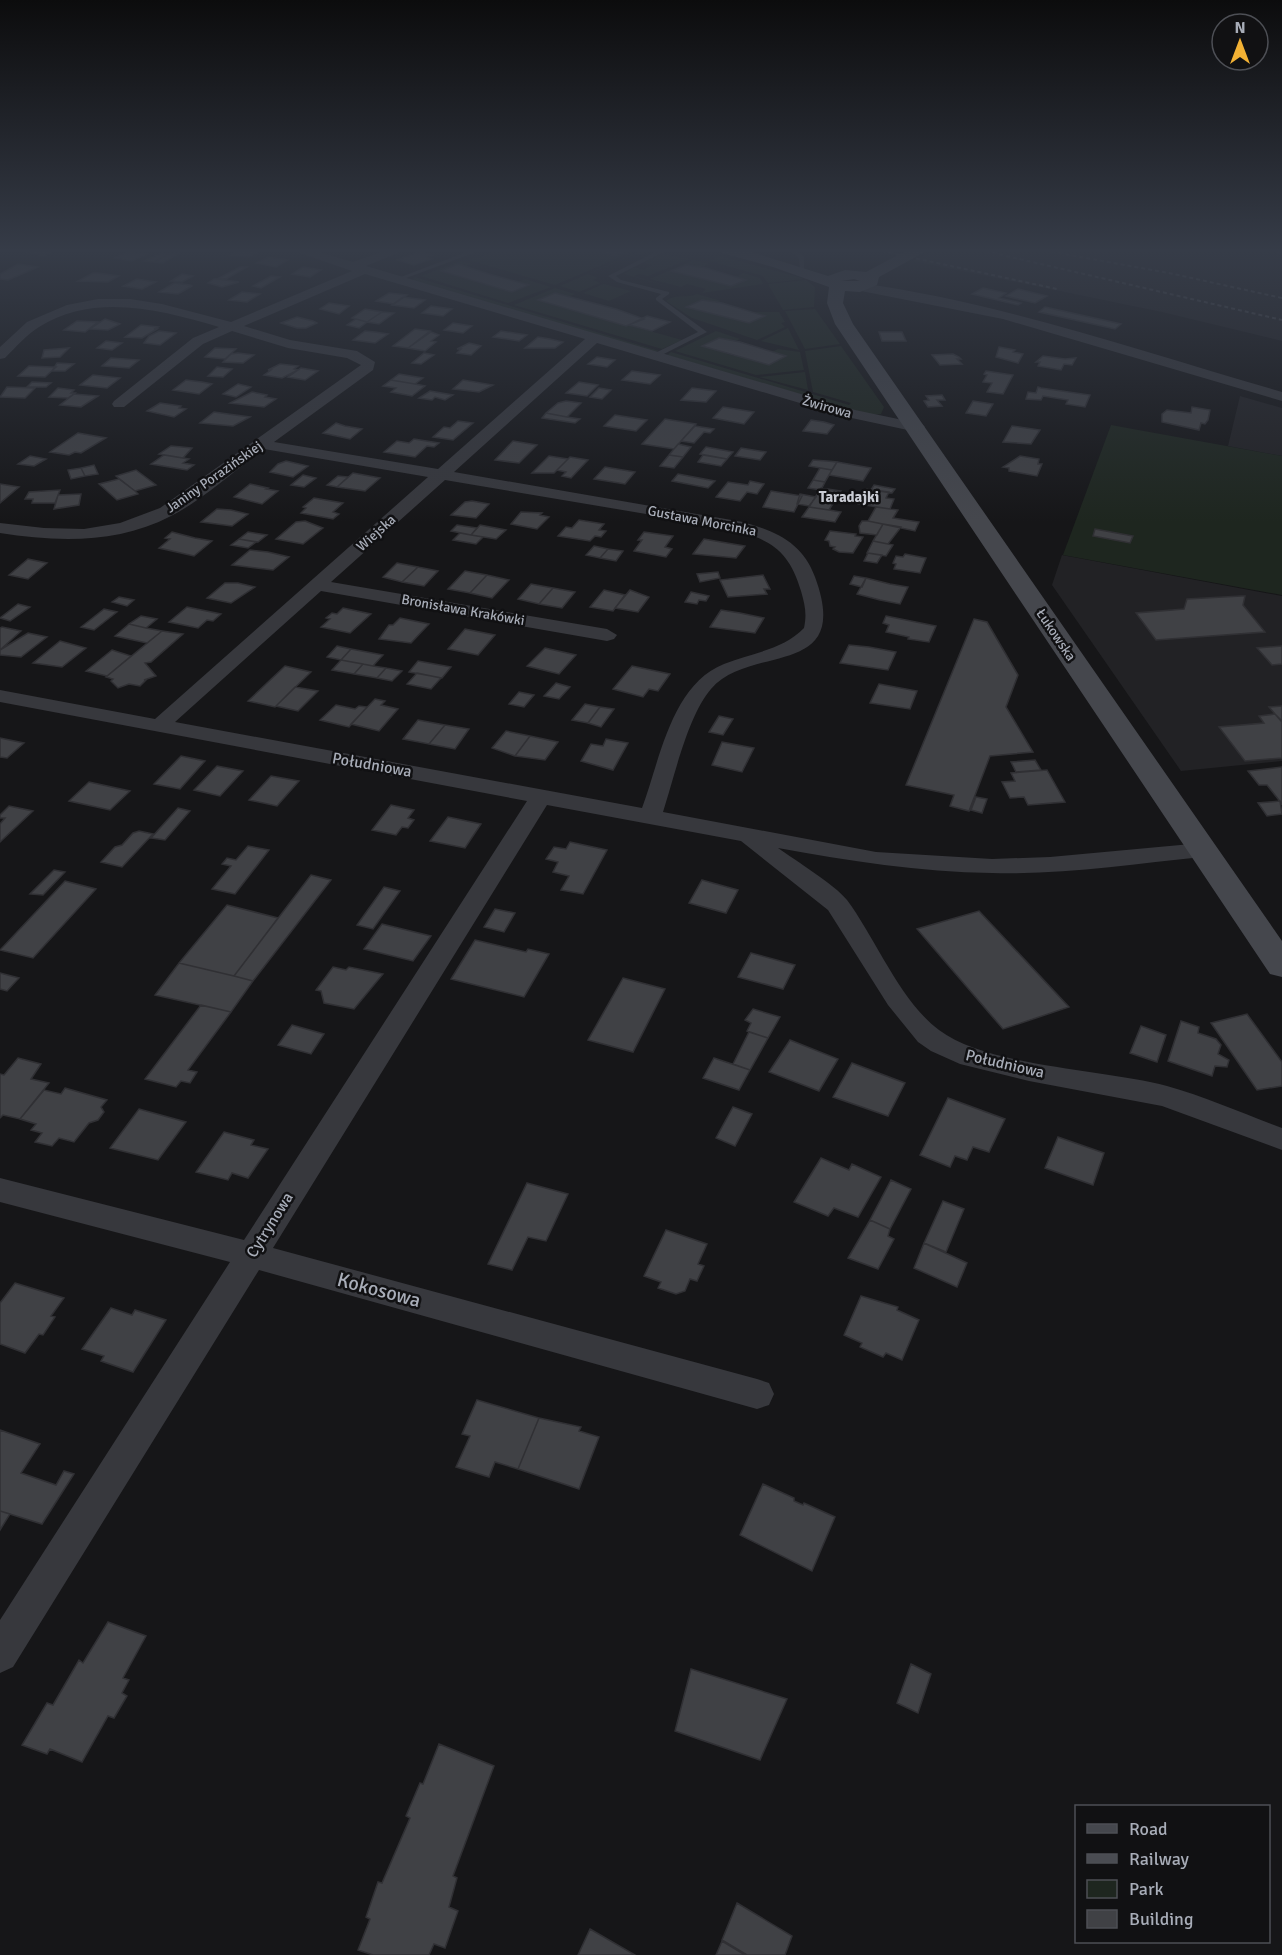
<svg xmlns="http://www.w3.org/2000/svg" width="1282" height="1955" font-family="Signika,sans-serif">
<rect width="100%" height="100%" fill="#161618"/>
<path fill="#222225" d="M939 248H1282V341L1162 312 913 261Z
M1240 396 1282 408V456L1228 446Z
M1062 555 1282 596V761L1181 771 1052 585Z"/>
<path fill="#1e261f" d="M503 248H586L615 256 630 250 625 248H642L555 285 465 259 478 258Z
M647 248 657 251 631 256 588 274 598 278 593 280 600 283 579 292 560 286Z
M663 254 690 259 648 276 639 274 634 276 676 289 624 274 635 267 643 270 652 265 643 263Z
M720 256 799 277 804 279 768 283 763 276 709 261Z
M693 260 709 264 699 268 672 272 731 286 745 280 736 277 743 273 760 278 763 284 702 293 706 289 687 284 681 287 650 279Z
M460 261 472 264C462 268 454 265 442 271L512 292 528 286 518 282 525 279 551 287 508 303 421 276Z
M415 277 659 351 654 352 412 281Z
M806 280 815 287 814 307 783 310 768 284Z
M603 284H604L631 291 609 301 583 293Z
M555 288 575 294 568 297 555 293 539 300 682 340 662 349 514 305Z
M697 294 721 301C709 306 704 296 687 307L749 323 764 316 753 312H779L785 322 781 323 785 327 757 340 692 318 666 301C677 293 686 299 697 294Z
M815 309 840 344 805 349 785 311Z
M788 328 799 350 761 341Z
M716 331 740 339 733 342 703 346 734 356H785L772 352 778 349 800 352 804 370 756 375 675 351Z
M841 346 884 407 881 414 870 415 667 355 671 352 849 405 851 403 813 392 805 351Z
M805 372 808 390 759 377Z
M1111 425 1282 456V595L1063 555Z"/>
<path fill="#404145" stroke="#303034" stroke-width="1.5" d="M30 248H41L55 250 44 256 23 251Z
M586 248H625L631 250 615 256Z
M240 249 259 252 249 257 230 255Z
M129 251 147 254 132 261 114 258Z
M421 251 433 255 427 257 432 259 414 265 397 260Z
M173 252 179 253 163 263 154 262Z
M162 253 169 254 154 262 144 261Z
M268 257 288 260 276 267 256 263Z
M18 264 38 267 8 280 0 279V274Z
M458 264 489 274 529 285 512 292 441 271Z
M686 265 706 268 746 280 731 286 671 271Z
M240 267H247L226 279 219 278Z
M303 267 321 270 310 277 292 274Z
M93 273H98L119 276 108 282 78 281Z
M182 274 193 276 182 282 171 281Z
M271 276 280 277 261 288 253 286Z
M137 279 149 281 156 282 142 289 123 286Z
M214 279H218L239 282 222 287 208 283Z
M174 283 190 285 192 286 178 294 159 292Z
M983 288 1006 293 999 298 1021 303 1018 305 972 294Z
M1018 289 1047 296 1035 303 1006 296Z
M242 292 260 294 247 302 229 300Z
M389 293 407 295 394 304 376 301Z
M555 293 616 309 644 319 626 326 538 300Z
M403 297 425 300 414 308 392 305Z
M702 300 722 303 765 316 749 323 686 307Z
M329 303 349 306 339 314 320 309Z
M431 306 452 309 443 316 422 313Z
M1045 307 1121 324 1115 329 1039 312Z
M365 309 382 312 367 322 352 318Z
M382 312 394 313 379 324 367 322Z
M647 316 670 322 652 331 629 325Z
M297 317 313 321 317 323 306 328H297L281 323Z
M105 319 120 324 108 330 90 329Z
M356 319 367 322 359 328 347 325Z
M77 321 98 322 85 332 64 330Z
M453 323 472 326 463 333 444 330Z
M141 325 158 327 154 329H157L142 338 125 337Z
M415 329 430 331 408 348 393 346Z
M159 331 176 333 160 345 144 343 149 336Z
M365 331 375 332 388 334 375 343 353 340Z
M501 331 527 335 519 341 493 337Z
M431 332 439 335 431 341 436 342 425 351 408 348Z
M879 332H902L906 341H882Z
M538 337 550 339 563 342 555 348H525Z
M719 338 740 342 786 356 769 365 702 346Z
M106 341 122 343 112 350 97 348Z
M469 343 481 346 471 355 457 353 461 349H457Z
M999 347 1015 350 1013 352 1023 354 1018 363 996 357Z
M69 348 60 357 42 358 44 350Z
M215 348 236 349 225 359 205 357Z
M238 353 254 355 243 363 223 362 231 354Z
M424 353 434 355 421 364 412 363Z
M953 354 959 357 961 359H957L962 364 940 365 932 355Z
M1043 356 1065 359 1076 358 1072 365 1064 364 1061 370 1038 366 1040 362H1036Z
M597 357 615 360 607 367 588 364Z
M111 358 139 360 129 368 102 366Z
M57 363 74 364 65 371H52Z
M280 364 298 366 294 369 298 370 282 378 264 375 271 370H268Z
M29 366 52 367H56L45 377 18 376Z
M217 367 232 369 223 377 208 376Z
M301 368 318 371 305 380 288 377Z
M632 371 660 375 650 384 622 380Z
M986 371 1013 375 1003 394 987 392 992 383 983 382 987 375 984 374Z
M399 374 423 378 415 384 391 380Z
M93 375 120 378 107 388 80 385Z
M186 380 202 382 212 384 199 394 173 390Z
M391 380 415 384 425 386 412 396 391 392 396 388 383 386Z
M463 380 493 385 479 392 453 389Z
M32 382 51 383 46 387H27Z
M579 382 598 385 587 396 566 393Z
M238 384 251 387 236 397 223 394Z
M7 387 35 388 25 398 0 397Z
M1038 387 1041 388 1090 395 1085 407 1066 404 1068 400 1043 396 1041 400 1026 399 1028 392 1036 393Z
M58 388 74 390 71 393H75L68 398 49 397Z
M599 388 611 390 602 399 590 397Z
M692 388 716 391 706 402 681 400Z
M430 391 453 395 445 400 435 397 432 400 419 398Z
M252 392 267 395 265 397 276 399 264 407 230 403Z
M74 394 98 396 81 407 60 405Z
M942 395 945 400H937L942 406 928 407 924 401 929 400 926 396Z
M566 401 581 403 567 417 546 413 558 403Z
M973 401 993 404 986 416 966 413Z
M160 403 181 406 179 408 186 409 174 417 147 411Z
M723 407 754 412 744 424 713 418Z
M1192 407 1210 410 1208 420 1205 424 1201 423 1199 430 1162 422V414L1167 410 1191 413Z
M214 412 228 414 250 417 233 426 200 423Z
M546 413 567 417 580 419 575 423 542 418Z
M615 415 647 420 636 431 604 426Z
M665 419 696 424 674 449 642 444Z
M811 420 824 422 834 425 827 434 803 431Z
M458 421 473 423 453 440 433 437 444 427 450 428Z
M336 423 345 426 362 429 350 439 323 433Z
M695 426 714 429 710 433 704 432 694 443 681 441Z
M1012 426 1040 430 1031 444 1003 442Z
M78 433 106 438 81 453 75 452 69 455 50 452Z
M414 439 439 443 434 447 427 446 415 457 384 452 397 441 409 443Z
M513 441 537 445 519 463 495 460Z
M678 444 691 447 683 457 669 455Z
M171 446 182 447 192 448 183 458 159 454Z
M706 447 717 449 733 452 727 459 700 454Z
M741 448 766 452 760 460 735 456Z
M164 455 189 459 183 463 194 465 187 470 151 464Z
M669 455 683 457 674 468 660 466Z
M703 455 727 459 721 466 698 462Z
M30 456 46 459 34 466 18 464Z
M549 456 568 459 554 473H532Z
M1020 456 1039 459 1038 464H1042L1037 476 1009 471V468L1003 467Z
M570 457 588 460 571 478 562 476 566 472 557 470Z
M813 460 827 461 837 462 832 470 809 466Z
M286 461 308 466 293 477 270 472 278 464Z
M837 462 871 468 863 481 829 475Z
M94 465 98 474 85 476 81 468Z
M605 467 635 472 625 484 594 479Z
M81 468 85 476 71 479 68 470Z
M820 468 832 470 825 482 813 480Z
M136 470 156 485 135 491 116 476Z
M353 473 380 478 365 491 337 487Z
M678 474 715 481 708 488 672 481Z
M303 475 316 478 304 487 291 485Z
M338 476 348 477 337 487 327 485Z
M119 479 135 491 138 494 117 500 99 484Z
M813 480 825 482 821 490 808 488Z
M750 481 764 484 757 494 747 492 740 501 716 497 728 482 748 485Z
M0 484 19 487 0 503Z
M250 484 268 488 266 489 278 491 262 504 234 497Z
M874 485 895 489 892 493 871 490Z
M821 488 841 491 829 510 809 507Z
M867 489 889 492 886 498 894 499 890 509 858 504Z
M60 490 55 503H32L33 499H25L29 492Z
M771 491 802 496 794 512 763 507Z
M81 494 79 505 54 509 58 495Z
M800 494 816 497 809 506 797 504Z
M314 498 343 503 333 512 339 514 333 519 301 513 306 508 303 507Z
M472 501 489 504 476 518 451 515 465 502Z
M809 507 829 510 841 512 835 522 802 517Z
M876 507 898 510 893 518 919 522 915 531 868 521Z
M217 509 231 510 248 514 232 526 201 522Z
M521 512 542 513 540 515 549 517 537 529 511 524Z
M579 520 604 524 599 530 606 531 601 537 595 536 590 541 558 536 566 527 572 528Z
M305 521 323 528 303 544 276 539 296 522Z
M862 521H868L883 524 877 535 860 533 859 526Z
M883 524 901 527 888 544 873 541Z
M457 525 477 528 471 535 451 531Z
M480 525 506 530 496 539 471 535Z
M1095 529 1133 536 1130 543 1093 536Z
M830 531 856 534 855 536 863 537 853 553 839 552 833 549 835 547 830 546 829 541 825 540Z
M172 532 195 538 212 541 194 556 159 548 170 539 165 538Z
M248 532 267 535 258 542 239 539Z
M644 532 673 536 665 547 672 549 666 557 634 551 642 540H638Z
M460 533 471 535 483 537 476 544 453 540Z
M239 539 256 542 248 548 231 545Z
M704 539 721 542 745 546 736 558 693 554Z
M873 541 893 545 886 556 867 553Z
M594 546 608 549 600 558 586 555Z
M608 549 623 551 616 561 600 558Z
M250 550 268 552 289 557 273 570 232 565Z
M868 553 882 555 877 563 864 561Z
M905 554 926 558 920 573 894 569 896 564 893 563 896 556 903 557Z
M28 559 47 563 28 579 9 575Z
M397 563 418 567 402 582 383 577Z
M418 567 438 571 424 586 402 582Z
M465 571 487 575 470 593 448 589Z
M718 572 720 578 700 582 697 574Z
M487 575 509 580 492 598 470 593Z
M763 575 770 589H764L767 594 728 597 720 580Z
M854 576 866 578 862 587 850 584Z
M866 578 890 584 908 587 900 604 880 600 857 594Z
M225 583H238L255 587 231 603 207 598Z
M531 584 553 588 539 604 518 599Z
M553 588 575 592 562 608 539 604Z
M604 590 625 595 613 611 590 607Z
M630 590 649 597 638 612 615 608Z
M691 592 709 596 706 601 699 600 697 604 685 602Z
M1241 596H1245L1243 605 1265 632 1156 640 1136 613 1184 609 1187 599Z
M119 597 134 600 127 606 112 602Z
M18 604 30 607 10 621 0 618Z
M187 607 221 614 213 621 207 620 198 628 169 622Z
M343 608 371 614 350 633 321 627 330 619 326 618 332 613 337 614Z
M104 609 117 612 94 630 81 627Z
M721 610 740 613 764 618 755 633 710 627Z
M141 616 157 619 146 628 129 624Z
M886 616 936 626 929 642 908 639 909 637 886 632 889 625 883 623Z
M400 618 429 624 411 643 379 639 389 625H393Z
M974 619 987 622 1018 675 1006 707 1033 752 990 756 969 811 950 806 954 795 906 785Z
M129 624 146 628 162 631 147 643 115 636Z
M2 627 21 631 0 650V628Z
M465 629 495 635 478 655 448 649Z
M162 631 183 634 151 662 145 663 156 676 144 680H146L140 686 129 684 118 688 111 681 113 679 106 677Z
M28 633 47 637 21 657 0 655V650Z
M60 641 86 648 62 667 33 663Z
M849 645 869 647 896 652 888 670 840 663Z
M337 646 351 649 341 660 327 657Z
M1282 646V664L1272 665 1257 648Z
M545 648 576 655 559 674 527 666Z
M351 649 383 655 373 666 341 660Z
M112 650 131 656 107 676 86 671Z
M341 660 363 664 354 674 332 670Z
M418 661 451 667 442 678 409 672Z
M363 664 373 666 386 668 377 678 354 674Z
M285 666 311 672 275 707 248 701Z
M632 666 670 674 658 691 649 689 643 697 613 689Z
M386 668 402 671 392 681 377 678Z
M417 673 441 678 431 689 407 684Z
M556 683 570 687 559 699 544 696Z
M879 684 917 691 910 709 870 703Z
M295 687 318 691 298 711 276 706Z
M519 692 534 695 524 707 509 704Z
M375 699 385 701 381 705 398 709 379 731 351 724Z
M585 704 600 707 588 723 572 720Z
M336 705 355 709 359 706 367 707 349 727 320 720Z
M1282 706V721H1281L1269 707Z
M600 707 614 709 601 727 588 723Z
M1275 714 1282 721V758L1245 761 1219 727 1264 723 1259 716Z
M719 716 733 719 723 735 709 732Z
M418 720 445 725 429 744 403 739Z
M445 725 469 729 455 749 429 744Z
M506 731 530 736 515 756 492 748Z
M530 736 558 742 545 760 515 756Z
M0 738 24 743 7 758 0 757Z
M606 739 628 743 613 770 581 761 591 744 603 746Z
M722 742 754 748 742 772 712 765Z
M181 756 205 761 180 789 154 784Z
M1035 760 1041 770 1016 772 1011 762Z
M217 766 243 771 220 796 194 790Z
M1282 767V804L1267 785H1259L1248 771Z
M1047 770 1065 802 1028 805 1024 797 1010 798 1002 782 1015 781 1011 773Z
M271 776 299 781 277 806 249 800Z
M89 782 130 791 110 810 69 801Z
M976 797 987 799 982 813 971 810Z
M1280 801 1282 814 1267 816 1258 803Z
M391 805 414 810 408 818 414 820 408 828 402 827 396 835 372 830Z
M9 806 33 811 0 842V824L5 818H0V815Z
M178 808 190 811 165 840 151 838Z
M448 817 481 824 465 848 430 841Z
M139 831 153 834 122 867 101 862 115 847 122 845 133 833Z
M570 842 607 850 583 894 561 890 569 876 553 872 558 862 546 859 554 847 566 849Z
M248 846 269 850 235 894 212 889 231 866 222 864 227 858 236 860Z
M54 870 65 872 43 895 30 894Z
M311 875 331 880 253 981 234 976Z
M702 880 738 890 726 913 689 903Z
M65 881 96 889 33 958 0 950Z
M384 887 400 891 373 929 357 925Z
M227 905 278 918 234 976 179 963Z
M495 909 515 913 504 932 484 927Z
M979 911 1069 1007 1003 1029 917 929Z
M382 924 431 936 413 961 364 949Z
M475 940 526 952 528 949 549 954 524 997 451 979Z
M751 953 795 965 783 989 738 977Z
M179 963 234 976 253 981 231 1012 155 995Z
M333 967 346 970 349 967 383 974 354 1009 324 1003 321 991 316 990Z
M0 973 19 978 7 991 0 989Z
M623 978 665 989 633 1052 588 1040Z
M201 1005 231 1012 188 1070 197 1072 190 1083 181 1081 176 1087 145 1079Z
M753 1009 780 1017 768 1038 747 1031 751 1023 745 1020Z
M1247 1014 1282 1062V1086L1257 1090 1211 1023Z
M1181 1021 1199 1027 1198 1033 1216 1039 1221 1045 1218 1054 1229 1060 1227 1067 1215 1066 1212 1076 1168 1061Z
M292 1025 324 1034 311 1054 278 1045Z
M1141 1026 1166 1035 1157 1062 1130 1053Z
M749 1032 768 1038 750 1070 733 1064Z
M790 1040 838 1059 819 1091 769 1072Z
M18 1058 41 1064 31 1079 49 1083 20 1119 3 1115 0 1118V1074L4 1075Z
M714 1058 750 1070 739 1090 703 1078Z
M852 1063 905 1083 888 1116 833 1097Z
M65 1088 107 1100 101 1107 104 1112 98 1120 89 1123 74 1142 59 1138 52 1146 35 1142 42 1133 31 1130 36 1124 20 1119 44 1090 61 1094Z
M948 1098 1005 1119 989 1152 973 1147 967 1160 955 1156 950 1167 920 1155Z
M733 1107 752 1114 735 1146 716 1138Z
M139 1109 186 1122 158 1160 110 1148Z
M224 1132 254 1140 251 1145 268 1149 248 1178 232 1173 228 1180 196 1172Z
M1058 1137 1104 1153 1093 1185 1045 1168Z
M821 1158 849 1170 852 1164 881 1177 858 1217 834 1208 828 1216 794 1202Z
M891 1180 911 1189 890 1229 870 1220Z
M527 1183 568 1194 546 1241 528 1237 512 1270 488 1264Z
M943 1201 964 1209 946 1252 924 1243Z
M870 1220 890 1229 888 1236 894 1239 878 1269 848 1258Z
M666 1230 707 1244 698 1264 704 1266 697 1281 690 1279 685 1291 676 1294 658 1288 661 1282 644 1276Z
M924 1243 967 1263 957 1287 914 1268Z
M15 1283 64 1298 51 1316 55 1317 43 1335 39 1334 25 1353 0 1344V1303Z
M861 1296 898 1307 897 1310 919 1320 902 1360 886 1353 883 1357 860 1347 862 1343 844 1335Z
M111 1308 132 1315 135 1310 166 1320 133 1372 101 1361 104 1356 82 1349Z
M477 1400 539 1418 518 1469 495 1462 489 1477 456 1467 470 1436 462 1434Z
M539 1418 581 1427 579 1431 599 1437 579 1489 518 1469Z
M0 1430 40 1444 21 1473 56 1485 64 1471 74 1474 42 1524 0 1511Z
M763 1484 794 1498V1501L803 1505 804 1503 835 1517 812 1571 740 1535Z
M0 1511 10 1514 0 1530Z
M108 1622 146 1636 123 1678 129 1680 122 1693 127 1696 114 1718 108 1716 82 1762 50 1749 47 1754 22 1745 47 1703 53 1705 79 1660 83 1663Z
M911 1664 931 1674 918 1713 897 1703Z
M691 1669 787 1699 760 1760 675 1731Z
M439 1744 494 1766 453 1876 457 1878 449 1907 458 1911 445 1948 434 1944 429 1955H373L358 1950 370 1919 366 1917 378 1882 382 1883 410 1818 406 1816 420 1783 423 1784Z
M737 1903 792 1936 785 1955H747L722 1940Z
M590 1929 635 1955H578Z
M722 1941 745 1955H716Z"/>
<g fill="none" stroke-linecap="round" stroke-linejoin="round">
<path fill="#37383d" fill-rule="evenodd" d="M477 248H487L398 281 393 280Z
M663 248H672L616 276 621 280 669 292V294L662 299 707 332 654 359 650 357 651 355 698 332 656 300V298L661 294 617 282 608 276Z
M788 248H795L804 257V269H800L799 259Z"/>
<path fill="#37383d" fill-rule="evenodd" d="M285 248H305L353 262 392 248H410L366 266 855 410 922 424 925 427 922 430 917 432 847 417 597 343 454 472 743 522C776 531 803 543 815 577 853 680 750 643 711 689 688 715 674 778 663 812L876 852 992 859 1050 857 1202 843 1210 845 1214 850 1210 855 1202 857C1132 864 1062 875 992 873 919 872 849 861 778 848 796 861 834 884 847 900 876 939 900 1001 939 1030 988 1067 1104 1069 1167 1086 1206 1097 1244 1114 1282 1128V1150L1162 1106 1029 1081 960 1064 931 1051 918 1042 888 1005 828 910 741 841 547 805 273 1248 757 1379 769 1383 774 1394 769 1405 757 1409 259 1270 13 1667 0 1673V1620L230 1262 0 1202V1178L244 1240 527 801 0 702V690L155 719 428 477 264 449C235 470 201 501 171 516 117 544 58 542 0 533V523L44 528 84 529 120 523 160 508 361 365 347 358 288 348 232 331 203 344 124 407H114L112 404 114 401 193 338 219 327C162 310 94 292 39 327 26 335 16 347 5 358L0 359V347L27 322 67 305 98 299H130L162 304 231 322 352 271ZM365 274 585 339 438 469 274 442 373 370 375 362 357 351 290 340 244 326ZM445 480 723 527C766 538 788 546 801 591 805 605 807 614 804 628 783 650 751 653 724 664 671 685 660 760 642 808L175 722 321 591 607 641 614 639 617 635 607 629 331 582Z
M860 283C1004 303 1143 352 1282 392V401L1003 319 856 290 854 287Z"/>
<path fill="#45474d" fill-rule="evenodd" d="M712 248H739L828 276 845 270 866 272 911 248H932L879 277 877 285 860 292 845 291 843 303 853 324 1282 941V977L1270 974 835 324 827 303 829 287 773 267 715 251ZM854 279 860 281H841Z"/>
<path stroke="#4a4c52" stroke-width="2" stroke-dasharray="4 3" stroke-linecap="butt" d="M868 248 1057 289
M972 248 1282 320
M1031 248 1169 273 1282 298
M1264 248 1282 254"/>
</g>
<linearGradient id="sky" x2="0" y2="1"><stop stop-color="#0c0c0d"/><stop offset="0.48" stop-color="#363c48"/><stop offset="1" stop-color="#363c48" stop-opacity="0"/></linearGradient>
<rect width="1282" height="522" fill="url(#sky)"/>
<g text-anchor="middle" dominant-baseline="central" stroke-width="5" stroke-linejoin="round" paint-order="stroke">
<g font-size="14" fill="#a8adb8" stroke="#111113">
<text transform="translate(827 407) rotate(16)">Żwirowa</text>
<text transform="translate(214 477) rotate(-35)">Janiny Porazińskiej</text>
<text transform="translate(702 521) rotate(11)">Gustawa Morcinka</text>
<text transform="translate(376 533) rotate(-42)">Wiejska</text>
<text transform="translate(463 610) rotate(10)">Bronisława Krakówki</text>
<text transform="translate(1056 635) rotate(56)">Łukowska</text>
</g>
<g font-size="15" font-weight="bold" fill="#c9ccd4" stroke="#111113">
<text x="849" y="497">Taradajki</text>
</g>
<g font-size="16" fill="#a8adb8" stroke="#111113">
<text transform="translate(372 765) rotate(10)">Południowa</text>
<text transform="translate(1005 1064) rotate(13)">Południowa</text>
<text transform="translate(270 1225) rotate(-58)">Cytrynowa</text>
</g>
<g font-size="20" fill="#a8adb8" stroke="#111113">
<text transform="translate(379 1290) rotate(15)">Kokosowa</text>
</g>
</g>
<rect x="1075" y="1805" width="195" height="138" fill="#111113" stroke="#4d4f55" stroke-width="1.5"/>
<rect x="1087" y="1824" width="30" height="9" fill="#45474d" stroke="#4d4f55" stroke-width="1.5"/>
<text x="1129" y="1835" font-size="18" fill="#a8adb8">Road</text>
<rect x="1087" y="1854" width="30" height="9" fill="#4a4c52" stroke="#4d4f55" stroke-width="1.5"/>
<text x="1129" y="1865" font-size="18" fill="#a8adb8">Railway</text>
<rect x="1087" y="1880" width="30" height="18" fill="#1e261f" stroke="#4d4f55" stroke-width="1.5"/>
<text x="1129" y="1895" font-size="18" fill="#a8adb8">Park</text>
<rect x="1087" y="1910" width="30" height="18" fill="#404145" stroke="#4d4f55" stroke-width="1.5"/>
<text x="1129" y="1925" font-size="18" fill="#a8adb8">Building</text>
<g transform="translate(1240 42)"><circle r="28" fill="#111113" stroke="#4d4f55" stroke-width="1.5"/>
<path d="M0-4.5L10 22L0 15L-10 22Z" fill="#f2b134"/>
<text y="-9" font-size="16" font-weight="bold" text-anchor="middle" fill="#a8adb8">N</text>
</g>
</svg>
